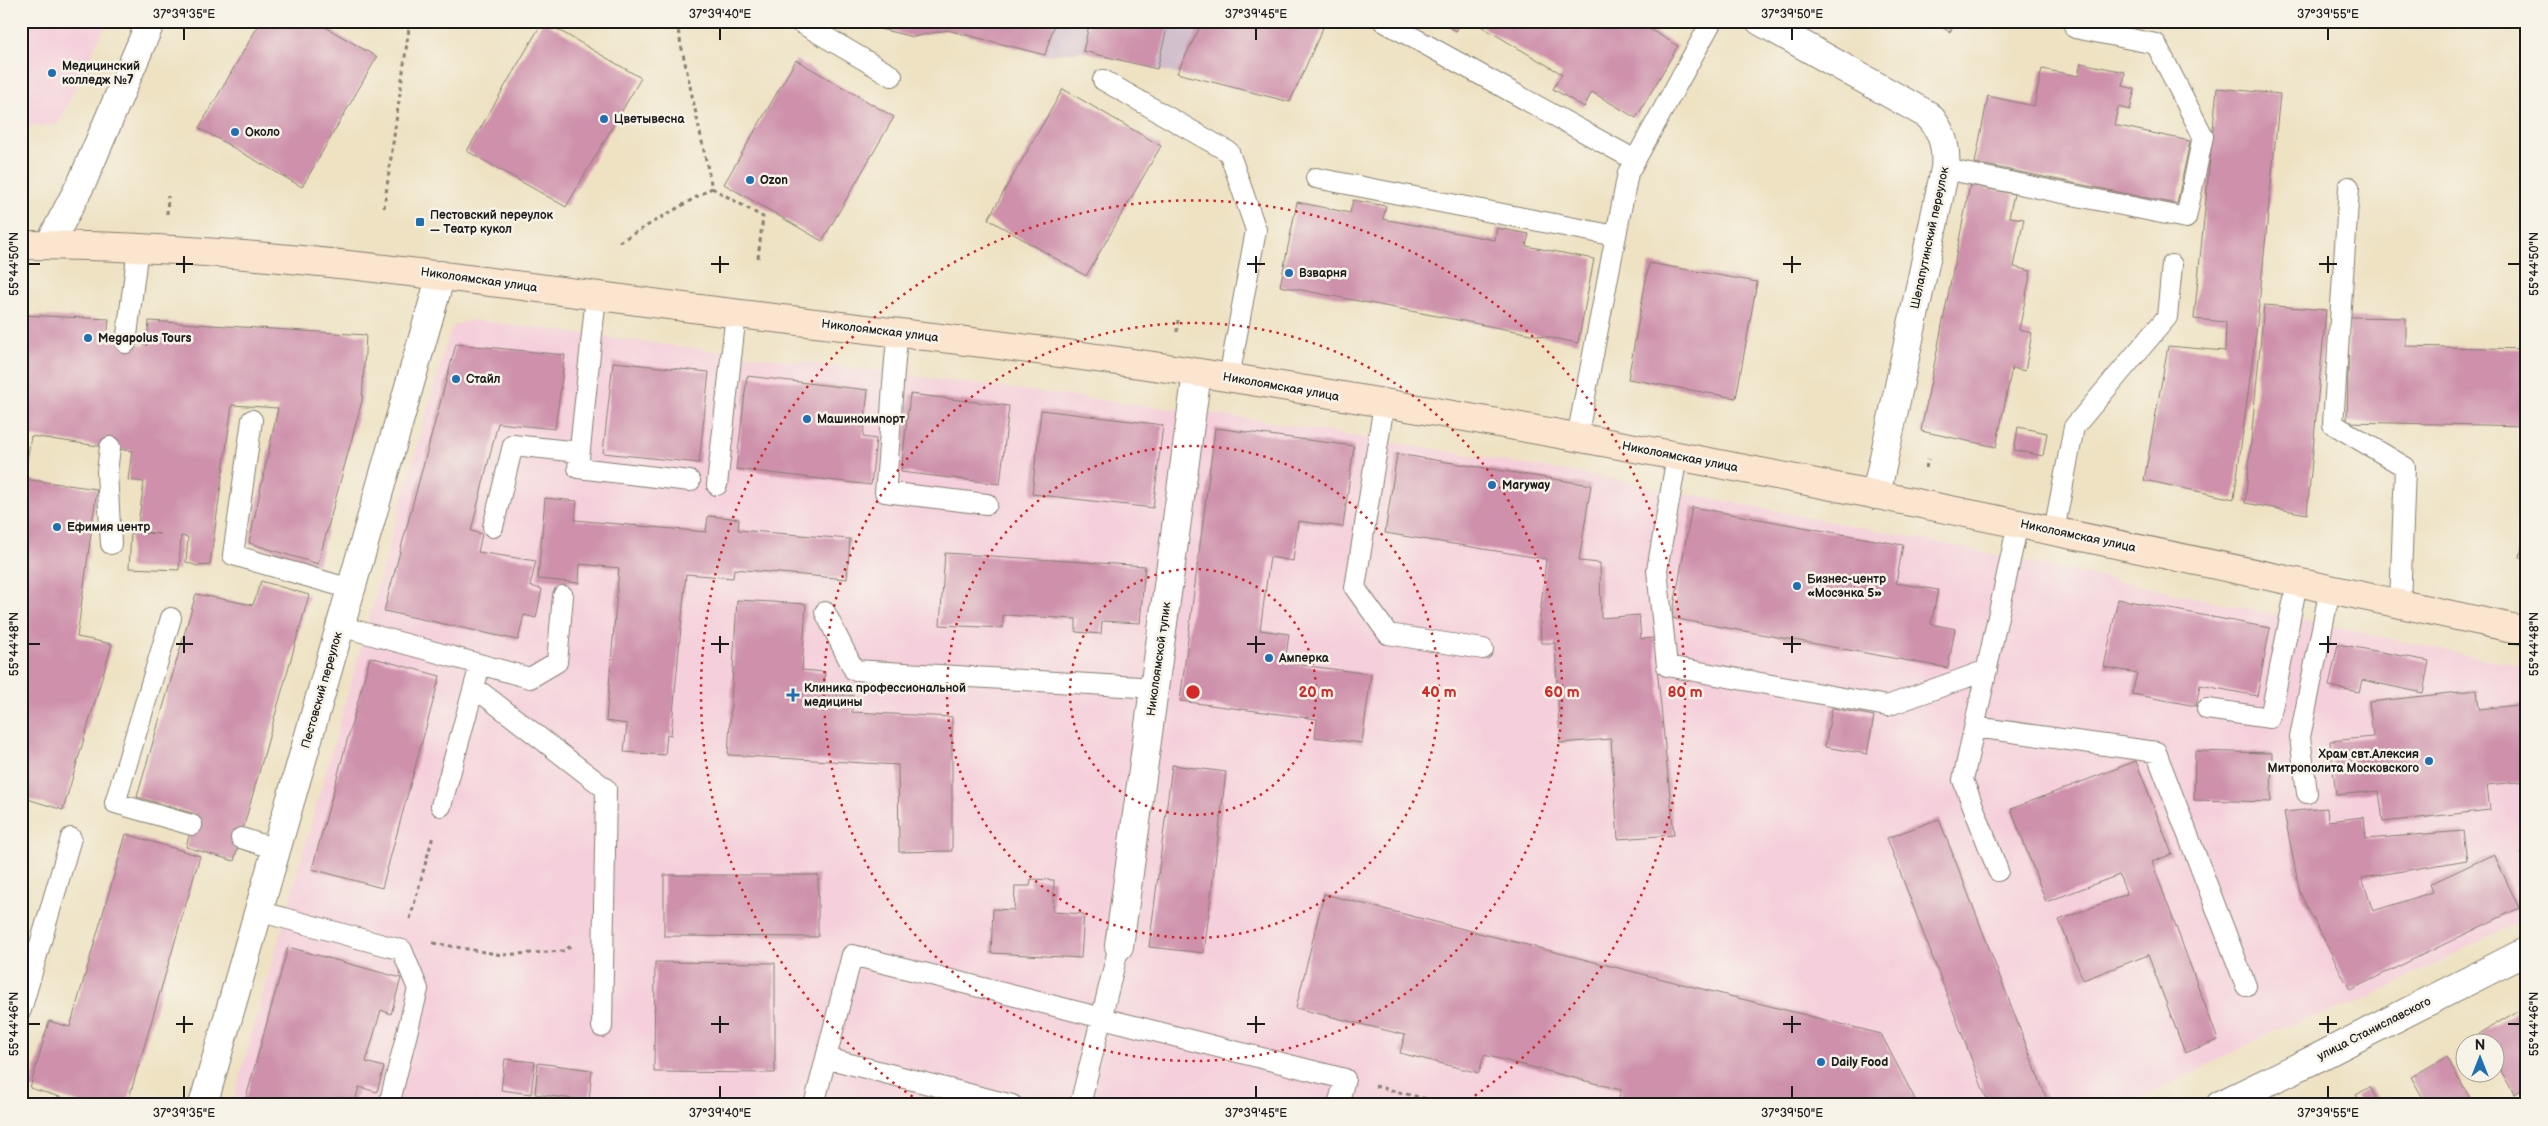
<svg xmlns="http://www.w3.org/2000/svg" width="2548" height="1126" font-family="'Balsamiq Sans',sans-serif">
<rect width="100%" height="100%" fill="#f7f3e8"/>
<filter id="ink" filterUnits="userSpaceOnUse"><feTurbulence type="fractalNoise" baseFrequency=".02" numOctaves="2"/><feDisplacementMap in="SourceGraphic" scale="10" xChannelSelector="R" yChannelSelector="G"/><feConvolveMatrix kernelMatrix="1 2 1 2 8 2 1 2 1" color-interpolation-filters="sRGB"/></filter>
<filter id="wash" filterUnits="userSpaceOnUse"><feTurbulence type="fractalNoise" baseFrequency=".0096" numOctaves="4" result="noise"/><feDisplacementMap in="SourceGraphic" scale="20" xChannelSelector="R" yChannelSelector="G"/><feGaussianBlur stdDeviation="1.12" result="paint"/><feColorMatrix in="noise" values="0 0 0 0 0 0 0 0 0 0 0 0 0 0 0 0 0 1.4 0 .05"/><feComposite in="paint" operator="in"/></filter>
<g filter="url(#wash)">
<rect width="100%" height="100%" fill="#eee2c3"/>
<path fill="#f5cfdb" d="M21 21H107L58 125 21 127Z
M472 320 1257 420 1589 475 1911 537 2527 668V917L2357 1003 2282 1027 2129 1105H232L448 337 454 326Z"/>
<path fill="#d1bdcc" d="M857 21H1326L1290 102 1083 51 1045 55 947 30 913 37 856 23Z"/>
<g id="blocks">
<path fill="#ce90ab" d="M261 21H315L377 57 302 187 199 128Z
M543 21 641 78 566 207 467 151Z
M856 21H1044L1054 25 1045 55 947 30 913 37 856 23Z
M1090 21H1137L1167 28 1157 69 1083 51Z
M1203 21H1326L1290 102 1177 73Z
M1438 21H1462L1456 31Z
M1472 21H1636L1678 46 1636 118 1592 92 1584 107 1553 89 1562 74Z
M1930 21H1955L1950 32Z
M796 60 894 117 822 241 724 184Z
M2081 63 2125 72 2123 86 2135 89 2130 110 2118 107 2114 125 2190 141 2177 204 1975 163 1988 96 2034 106 2042 69 2078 76Z
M2217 88 2280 94 2257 325 2234 499 2144 480 2168 346 2225 351 2226 322 2194 319Z
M1063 89 1161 146 1086 276 988 219Z
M1970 185 2014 194 2009 217 2024 219 2014 267 2031 271 2019 330 2032 333 2025 371 2012 368 1996 447 1921 431Z
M1353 200 1386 206 1383 219 1495 240 1497 228 1529 234 1526 246 1594 259 1578 343 1280 286 1297 202 1350 213Z
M1649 263 1757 282 1736 398 1628 379Z
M2264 305 2326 310 2307 514 2245 503Z
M21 315 109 319 107 340 147 345 149 321 366 335 362 401 318 564 249 543 278 408 232 405 210 565 197 566 186 562 188 537 181 536 179 570 129 568 131 532 160 534 137 531 144 482 128 480 132 451 31 436 24 479 97 489 77 637 112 644 63 810 21 797Z
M2349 317 2406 318V346L2527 349V426L2347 422Z
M456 344 565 355 555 429 498 423 471 531 482 534 478 552 536 561 530 586 542 589 536 618 524 615 518 640 384 611Z
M613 362 709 372 699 463 603 453Z
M747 376 868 390 863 437 876 439 871 485 736 469Z
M910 394 1009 406 1000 484 901 472Z
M1041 410 1163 425 1153 508 1032 494Z
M2018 427 2047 433 2043 456 2014 450Z
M1215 428 1354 446 1343 527 1298 521 1293 561 1270 557 1260 630 1289 634 1285 663 1371 674 1362 743 1315 737 1317 719 1180 701Z
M1397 454 1591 485 1579 561 1600 563 1601 618 1639 615 1641 639 1654 638 1674 835 1618 839 1611 739 1560 743 1555 643H1541L1540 617 1546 559 1385 533Z
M545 498 577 501 575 520 706 532 708 516 731 518 739 519 738 530 850 539 847 579 734 569 733 578 686 574 671 735 667 734 665 755 624 752 627 724 606 721 619 568 580 564 579 583 538 579Z
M1692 507 1903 545 1896 583 1938 590 1931 624 1955 629 1948 668 1672 618Z
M2526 527H2527V558L2520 557Z
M945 553 1145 566 1140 623 1102 621 1101 634 1076 632V619L1003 615V628L940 625Z
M261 581 309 595 234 861 186 847 195 814 137 797 196 594 253 605Z
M2118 599 2270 628 2257 696 2200 685 2196 706 2132 694 2137 673 2104 667Z
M737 600 806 604 802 670 825 672 824 682 834 694 853 695 852 712 952 717V851L899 852 898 765 728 755Z
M2338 644 2429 661 2423 693 2362 680 2359 692 2329 686Z
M370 657 440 676 382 888 312 869Z
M2477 690 2479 709 2527 704V781L2487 785 2490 810 2383 822 2379 791 2336 795 2330 741 2373 737 2369 702Z
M1832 708 1874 716 1867 754 1825 747Z
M2195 751 2272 753 2271 802 2194 800Z
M2136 761 2172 854 2152 862 2218 1040 2185 1053 2148 955 2083 980 2059 920 2127 894 2119 875 2046 902 2011 809Z
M1172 765 1226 772 1204 953 1149 947Z
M2327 808 2328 821 2364 817 2366 839 2463 831 2467 860 2362 878 2373 911 2433 892 2430 884 2494 854 2519 908 2350 990 2300 893 2284 812Z
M1939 819 1976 914 2049 1105H1989L1887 838Z
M126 834 200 856 127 1105H87L30 1088 49 1021 70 1027Z
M2527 850V864L2521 853Z
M664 875H818V937L664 936Z
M1031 879 1054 880 1053 912 1084 914 1081 958 991 953 993 909 1014 910 1015 886H1030Z
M1324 894 1881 1034 1918 1105H1617L1621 1090 1484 1055 1479 1073 1400 1053 1405 1035 1296 1008Z
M288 947 401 978 391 1014 381 1010 366 1062 384 1067 377 1092 359 1087 354 1105H244Z
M655 962 775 963V1073L654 1072Z
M2521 1009 2527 1019V1086L2514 1094 2496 1062V1044H2484L2479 1034Z
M2446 1057 2474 1105H2427L2411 1077Z
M505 1059 535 1062 531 1094 501 1090Z
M538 1063 592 1070 589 1101 535 1094Z
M2370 1087 2380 1105H2362L2356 1095Z
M444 1100 457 1104V1105H443Z"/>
</g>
</g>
<g filter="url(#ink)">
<use href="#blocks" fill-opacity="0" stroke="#857f70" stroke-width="1"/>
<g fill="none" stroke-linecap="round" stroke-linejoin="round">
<defs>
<path id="service" d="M798 21 892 76
M1383 21 1635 160
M1103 80 1229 152 1256 230 1229 378
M1945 169 2186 218 2203 136 2156 44 2075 28
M1316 178 1616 236
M2349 187 2333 424 2405 467 2400 604
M596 296 578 468 690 481
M898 332C891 386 891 439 885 492L987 504
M126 343 138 248
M1384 404 1355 588 1388 634 1483 649
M252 420 233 555 351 589
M1577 438 1628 173 1712 21
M110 447 107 472 111 544
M1677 456 1657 570 1667 666 1887 706 1987 670
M717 485 736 313
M493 527 513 445 579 452
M2054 531 2074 427 2167 317 2172 265
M825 612 854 670 1156 688
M171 618 115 803 192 825
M340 626 530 678 557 662 563 596
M474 687 606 789 602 1027
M2207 709 2270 718 2297 583
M1975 727 2156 752 2246 986
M2307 793 2300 737 2330 589
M441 806 477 676
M241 838 276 849
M1998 871 1963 780 2018 523
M258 911 402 950 418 989 389 1105
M21 1010 71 838
M814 1105 826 1058
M1012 1105 826 1058 852 955 1345 1079 1338 1105
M1080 1105 1119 946"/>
<path id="minor" d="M1760 21 1928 115C1943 131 1947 148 1945 169L1876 495
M49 245 83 180 151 21
M1119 946 1197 373
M203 1105 441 275
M2220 1105 2319 1057 2527 951"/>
<path id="secondary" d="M21 245C260 245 496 284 732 313 888 332 1044 349 1200 373 1645 442 2086 537 2527 631"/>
</defs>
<use href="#service" stroke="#857f70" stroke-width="22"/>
<use href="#minor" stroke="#857f70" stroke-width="30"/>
<use href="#secondary" stroke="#857f70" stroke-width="30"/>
<path stroke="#857f70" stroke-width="3" stroke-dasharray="4 4" stroke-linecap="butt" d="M712 188 763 217 758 258
M384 208 410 21
M167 214 168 196
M619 242 712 188 676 21
M1177 332 1178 320
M1926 468 1928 459
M410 919 433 836
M433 943 502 955 564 951 571 946
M1375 1086 1450 1105"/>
<use href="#service" stroke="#fff" stroke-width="20"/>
<use href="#minor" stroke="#fff" stroke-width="28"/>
<use href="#secondary" stroke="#fbe5cf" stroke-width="28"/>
</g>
</g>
<path fill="none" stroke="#1c1c1c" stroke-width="2" d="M184 28V40M720 28V40M1256 28V40M1792 28V40M2328 28V40M184 256V273M720 256V273M1256 256V273M1792 256V273M2328 256V273M28 264H40M176 264H193M711 264H729M1247 264H1265M1783 264H1801M2319 264H2337M2508 264H2520M184 636V653M720 636V653M1256 636V653M1792 636V653M2328 636V653M28 644H40M176 644H193M711 644H729M1247 644H1265M1783 644H1801M2319 644H2337M2508 644H2520M184 1016V1033M720 1016V1033M1256 1016V1033M1792 1016V1033M2328 1016V1033M28 1024H40M176 1024H193M711 1024H729M1247 1024H1265M1783 1024H1801M2319 1024H2337M2508 1024H2520M184 1086V1098M720 1086V1098M1256 1086V1098M1792 1086V1098M2328 1086V1098"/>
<g fill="none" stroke="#d62828" stroke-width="2.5" stroke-dasharray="2.5 5">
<circle cx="1193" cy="692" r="123"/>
<circle cx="1193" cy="692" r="246"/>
<circle cx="1193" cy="692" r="369"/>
<path d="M925 1105A492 492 0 1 1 1461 1105"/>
</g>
<g fill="#1f6fb2" stroke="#f7f3e8" stroke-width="2">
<circle cx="52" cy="73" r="5"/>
<circle cx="604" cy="119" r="5"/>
<circle cx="235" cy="132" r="5"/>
<circle cx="750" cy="180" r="5"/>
<rect x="415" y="217" width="10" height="10" rx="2.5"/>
<circle cx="1289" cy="273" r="5"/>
<circle cx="88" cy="338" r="5"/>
<circle cx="456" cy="379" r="5"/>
<circle cx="807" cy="419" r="5"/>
<circle cx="1492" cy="485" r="5"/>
<circle cx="57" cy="527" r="5"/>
<circle cx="1797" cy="586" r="5"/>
<circle cx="1269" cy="658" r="5"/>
<path d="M790.5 687.5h5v5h5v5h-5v5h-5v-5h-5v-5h5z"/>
<circle cx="2429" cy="761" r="5"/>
<circle cx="1821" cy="1062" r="5"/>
</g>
<g text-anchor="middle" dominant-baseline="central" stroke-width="5" stroke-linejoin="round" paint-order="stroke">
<g font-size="12" font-weight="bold" fill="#1c1c1c" stroke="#f7f3e8" text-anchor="start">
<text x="62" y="66">Медицинский<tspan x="62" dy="14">колледж №7</tspan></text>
<text x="614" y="119">Цветывесна</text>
<text x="245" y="132">Около</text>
<text x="760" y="180">Ozon</text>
<text x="430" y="215">Пестовский переулок<tspan x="430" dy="14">— Театр кукол</tspan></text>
<text x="1299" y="273">Взварня</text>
<text x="98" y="338">Megapolus Tours</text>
<text x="466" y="379">Стайл</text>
<text x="817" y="419">Машиноимпорт</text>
<text x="1502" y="485">Maryway</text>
<text x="67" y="527">Ефимия центр</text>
<text x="1807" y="579">Бизнес-центр<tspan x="1807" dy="14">«Мосэнка 5»</tspan></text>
<text x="1279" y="658">Амперка</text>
<text x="804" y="688">Клиника профессиональной<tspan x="804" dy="14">медицины</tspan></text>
<text x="2419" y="754" text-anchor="end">Храм свт.Алексия<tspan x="2419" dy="14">Митрополита Московского</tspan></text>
<text x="1831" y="1062">Daily Food</text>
</g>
<g font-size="12" fill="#1c1c1c" stroke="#f7f3e8">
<text transform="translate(1930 238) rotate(-78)">Шелапутинский переулок</text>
<text transform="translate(479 280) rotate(8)">Николоямская улица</text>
<text transform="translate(880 331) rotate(7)">Николоямская улица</text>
<text transform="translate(1281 387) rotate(10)">Николоямская улица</text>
<text transform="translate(1680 457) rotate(11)">Николоямская улица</text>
<text transform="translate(2078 536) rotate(12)">Николоямская улица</text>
<text transform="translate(1159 659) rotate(-82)">Николоямской тупик</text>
<text transform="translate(322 690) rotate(-74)">Пестовский переулок</text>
<text transform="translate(2374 1029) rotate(-27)">улица Станиславского</text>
</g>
</g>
<circle cx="1193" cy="692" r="8" fill="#d62828" stroke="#f7f3e8" stroke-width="2.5"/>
<g font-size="15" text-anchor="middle" font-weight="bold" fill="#d62828" stroke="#f7f3e8" stroke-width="5" stroke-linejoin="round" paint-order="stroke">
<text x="1316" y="697">20 m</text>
<text x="1439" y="697">40 m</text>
<text x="1562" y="697">60 m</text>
<text x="1685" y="697">80 m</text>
</g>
<rect width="2548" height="1126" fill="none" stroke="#f7f3e8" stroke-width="55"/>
<g transform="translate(2480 1058)"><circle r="24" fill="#f7f3e8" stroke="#9f9d96"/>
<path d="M0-4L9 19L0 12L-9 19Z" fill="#1f6fb2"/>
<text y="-8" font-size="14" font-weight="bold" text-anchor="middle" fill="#1c1c1c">N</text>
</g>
<rect x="28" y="28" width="2492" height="1070" fill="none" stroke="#1c1c1c" stroke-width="2"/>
<g font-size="12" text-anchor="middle" fill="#1c1c1c">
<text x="184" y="18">37°39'35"E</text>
<text x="720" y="18">37°39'40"E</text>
<text x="1256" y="18">37°39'45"E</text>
<text x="1792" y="18">37°39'50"E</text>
<text x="2328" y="18">37°39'55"E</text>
<text transform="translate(14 264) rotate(-90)" y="4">55°44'50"N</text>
<text transform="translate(2534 264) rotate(-90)" y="4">55°44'50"N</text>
<text transform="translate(14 644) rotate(-90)" y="4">55°44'48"N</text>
<text transform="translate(2534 644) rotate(-90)" y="4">55°44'48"N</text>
<text transform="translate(14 1024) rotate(-90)" y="4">55°44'46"N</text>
<text transform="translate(2534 1024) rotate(-90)" y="4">55°44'46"N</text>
<text x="184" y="1117">37°39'35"E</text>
<text x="720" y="1117">37°39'40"E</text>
<text x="1256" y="1117">37°39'45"E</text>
<text x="1792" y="1117">37°39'50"E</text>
<text x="2328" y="1117">37°39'55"E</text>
</g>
</svg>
